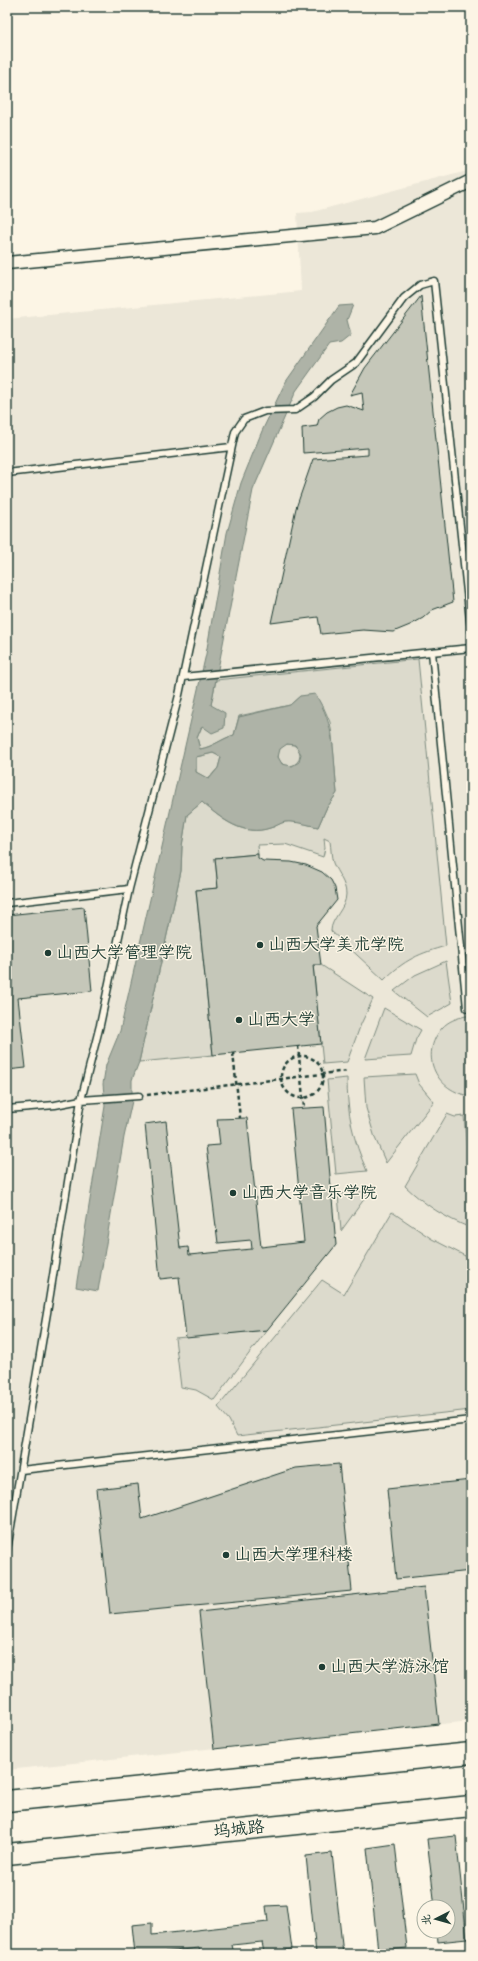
<svg xmlns="http://www.w3.org/2000/svg" width="478" height="1961" font-family="'Indie Flower','LXGW WenKai TC',sans-serif">
<rect width="100%" height="100%" fill="#fcf5e5"/>
<filter id="ink" filterUnits="userSpaceOnUse"><feTurbulence type="fractalNoise" baseFrequency=".025" numOctaves="2"/><feDisplacementMap in="SourceGraphic" scale="8" xChannelSelector="R" yChannelSelector="G"/><feConvolveMatrix kernelMatrix="1 2 1 2 8 2 1 2 1" color-interpolation-filters="sRGB"/></filter>
<g filter="url(#ink)">
<path fill="#ece7d8" d="M471 170V1721L7 1770V319L301 291 297 213 312 212Z"/>
<path fill="#dcdacc" stroke="#7e8c80" d="M418 659 446 946C420 953 404 960 384 980L331 931C331 918 346 909 346 894 346 883 337 873 333 863 331 856 331 848 330 841L324 838 325 848 323 857 285 844 257 845 258 854 215 858 218 888 196 890 213 1055 139 1062 181 871 182 846 187 815 202 802C221 819 243 837 270 828 275 827 280 823 284 822 295 820 308 825 318 827L326 809 337 793 332 735 330 722 323 706 300 696 290 705 239 716 234 735C221 739 213 747 200 749L197 738 211 705 216 680Z
M278 755a11 11 0 1 1 22 0a11 11 0 1 1-22 0Z
M213 753 221 757 218 768 208 779 196 772V757Z
M446 961 452 1003 427 1017 394 991 415 975Z
M313 965H321L373 999 361 1024 347 1062 323 1064Z
M384 1008 421 1030 416 1039 411 1056 365 1059Z
M466 1016H471V1096C437 1092 418 1056 442 1028 448 1021 457 1018 466 1016Z
M415 1074 419 1084 434 1102 386 1163 375 1138 366 1108 364 1077Z
M347 1078C347 1113 353 1140 367 1171L336 1174 327 1080Z
M447 1114 455 1117 464 1116 471 1198V1228C445 1218 425 1205 405 1186Z
M370 1191 341 1231 338 1194Z
M392 1212 432 1239 471 1259V1410L237 1436 229 1420 218 1407 322 1280 344 1294Z
M267 1330 214 1400 196 1390 181 1387 175 1338Z"/>
<path fill="#aeb3a7" stroke="#758479" fill-rule="evenodd" d="M353 305 347 320 351 335 341 343 329 345 296 391 253 490 211 705 225 713 224 728 212 733 202 726 197 738 200 749C213 747 221 739 234 735L239 717 290 705 300 696 315 694C336 725 333 757 337 793L326 809 318 827C308 825 295 821 285 822 280 823 275 827 270 828 244 837 221 819 202 802L187 815 182 846 181 871 139 1062 132 1080V1101L124 1137 98 1291 76 1287 105 1106 103 1084 106 1065 120 1031 206 654 227 533 241 483 262 431 285 383 339 306ZM287 744 295 745 301 754 299 762 292 766 282 764 278 757 280 749ZM213 753 221 757 218 768 209 779 196 772V757Z"/>
<path fill="#c5c7b9" stroke="#1f3d34" d="M421 296 453 602 432 610 423 618 410 625 393 632 363 630 321 634 318 617 271 623 296 508 313 459 368 455V448L303 453 302 428 317 426 319 419 327 412 337 407 346 405 364 411 362 392 350 395 365 368Z
M258 854V858L263 861 291 862 306 865 322 872 331 880 335 888 337 900 316 926 321 965H313L321 1044 213 1055 196 890 218 888 215 858Z
M84 907 92 991 18 998 26 1068 7 1070V915Z
M324 1107 336 1245 267 1330 186 1338 179 1277 160 1279 145 1124 166 1121 180 1248 188 1247 189 1255 252 1249 251 1240 218 1243 206 1146 220 1145 217 1119 247 1118 261 1247 304 1242 291 1109Z
M339 1464 352 1591 110 1614 96 1489 138 1484 142 1519 296 1468Z
M471 1480V1571L396 1579 387 1489Z
M424 1587 439 1724 214 1749 199 1612Z
M456 1836 467 1939 438 1942 437 1931H448V1907H435L427 1839Z
M395 1844 407 1948 378 1951 367 1848Z
M332 1853 343 1954H316L306 1856Z
M286 1905 292 1949 264 1953 262 1942 232 1945 234 1954H200L199 1948 165 1952V1954H135L132 1925 152 1923V1935L268 1922 266 1906Z"/>
<g fill="none" stroke-linecap="round" stroke-linejoin="round">
<defs>
<path id="service" d="M7 473 231 447
M432 652 467 1008
M183 677 471 648
M7 903 129 889
M7 1109 55 1105 81 1100 100 1025 129 889 179 695 235 432 244 419 265 411 295 410 314 397 331 380 356 363 404 298 420 285 434 281 471 630
M21 1470 471 1420
M7 1550 48 1307 81 1100 139 1096"/>
<path id="minor" d="M7 263 375 228 471 181"/>
<path id="primary" d="M7 1801 471 1753
M7 1854 471 1806"/>
</defs>
<use href="#service" stroke="#1f3d34" stroke-width="9"/>
<use href="#minor" stroke="#1f3d34" stroke-width="15"/>
<use href="#primary" stroke="#1f3d34" stroke-width="23"/>
<path stroke="#1f3d34" stroke-width="2.5" stroke-dasharray="4 3" stroke-linecap="butt" d="M147 1095 347 1071"/>
<use href="#service" stroke="#fcf5e5" stroke-width="6"/>
<use href="#minor" stroke="#fcf5e5" stroke-width="12"/>
<use href="#primary" stroke="#fcf5e5" stroke-width="20"/>
<path stroke="#1f3d34" stroke-width="2.5" stroke-dasharray="4 3" stroke-linecap="butt" d="M298 1046 304 1108
M233 1053 240 1118
M281 1077a21 21 0 1 1 42 0a21 21 0 1 1-42 0Z"/>
</g>
</g>
<g fill="#1f3d34" stroke="#fcf5e5" stroke-width="1.5">
<circle cx="260" cy="945" r="4"/>
<circle cx="48" cy="953" r="4"/>
<circle cx="239" cy="1020" r="4"/>
<circle cx="233" cy="1193" r="4"/>
<circle cx="226" cy="1555" r="4"/>
<circle cx="322" cy="1667" r="4"/>
</g>
<g text-anchor="middle" dominant-baseline="central" stroke-width="3" stroke-linejoin="round" paint-order="stroke">
<g font-size="17" fill="#1f3d34" stroke="#fcf5e5" text-anchor="start">
<text x="268" y="945">山西大学美术学院</text>
<text x="56" y="953">山西大学管理学院</text>
<text x="247" y="1020">山西大学</text>
<text x="241" y="1193">山西大学音乐学院</text>
<text x="234" y="1555">山西大学理科楼</text>
<text x="330" y="1667">山西大学游泳馆</text>
</g>
<g font-size="17" fill="#1f3d34" stroke="#fcf5e5">
<text transform="translate(239 1830) rotate(-6)">坞城路</text>
</g>
</g>
<rect width="478" height="1961" fill="none" stroke="#fcf5e5" stroke-width="24"/>
<rect x="12" y="12" width="454" height="1937" fill="none" stroke="#1f3d34" stroke-width="1.5" filter="url(#ink)"/>
<g transform="translate(436 1919) rotate(264)"><circle r="19" fill="#fcf5e5" stroke="#a4ab9e"/>
<path d="M0-3L7 15L0 10L-7 15Z" fill="#1f3d34"/>
<text y="-6" font-size="11" font-weight="bold" text-anchor="middle" fill="#1f3d34">北</text>
</g>
</svg>
